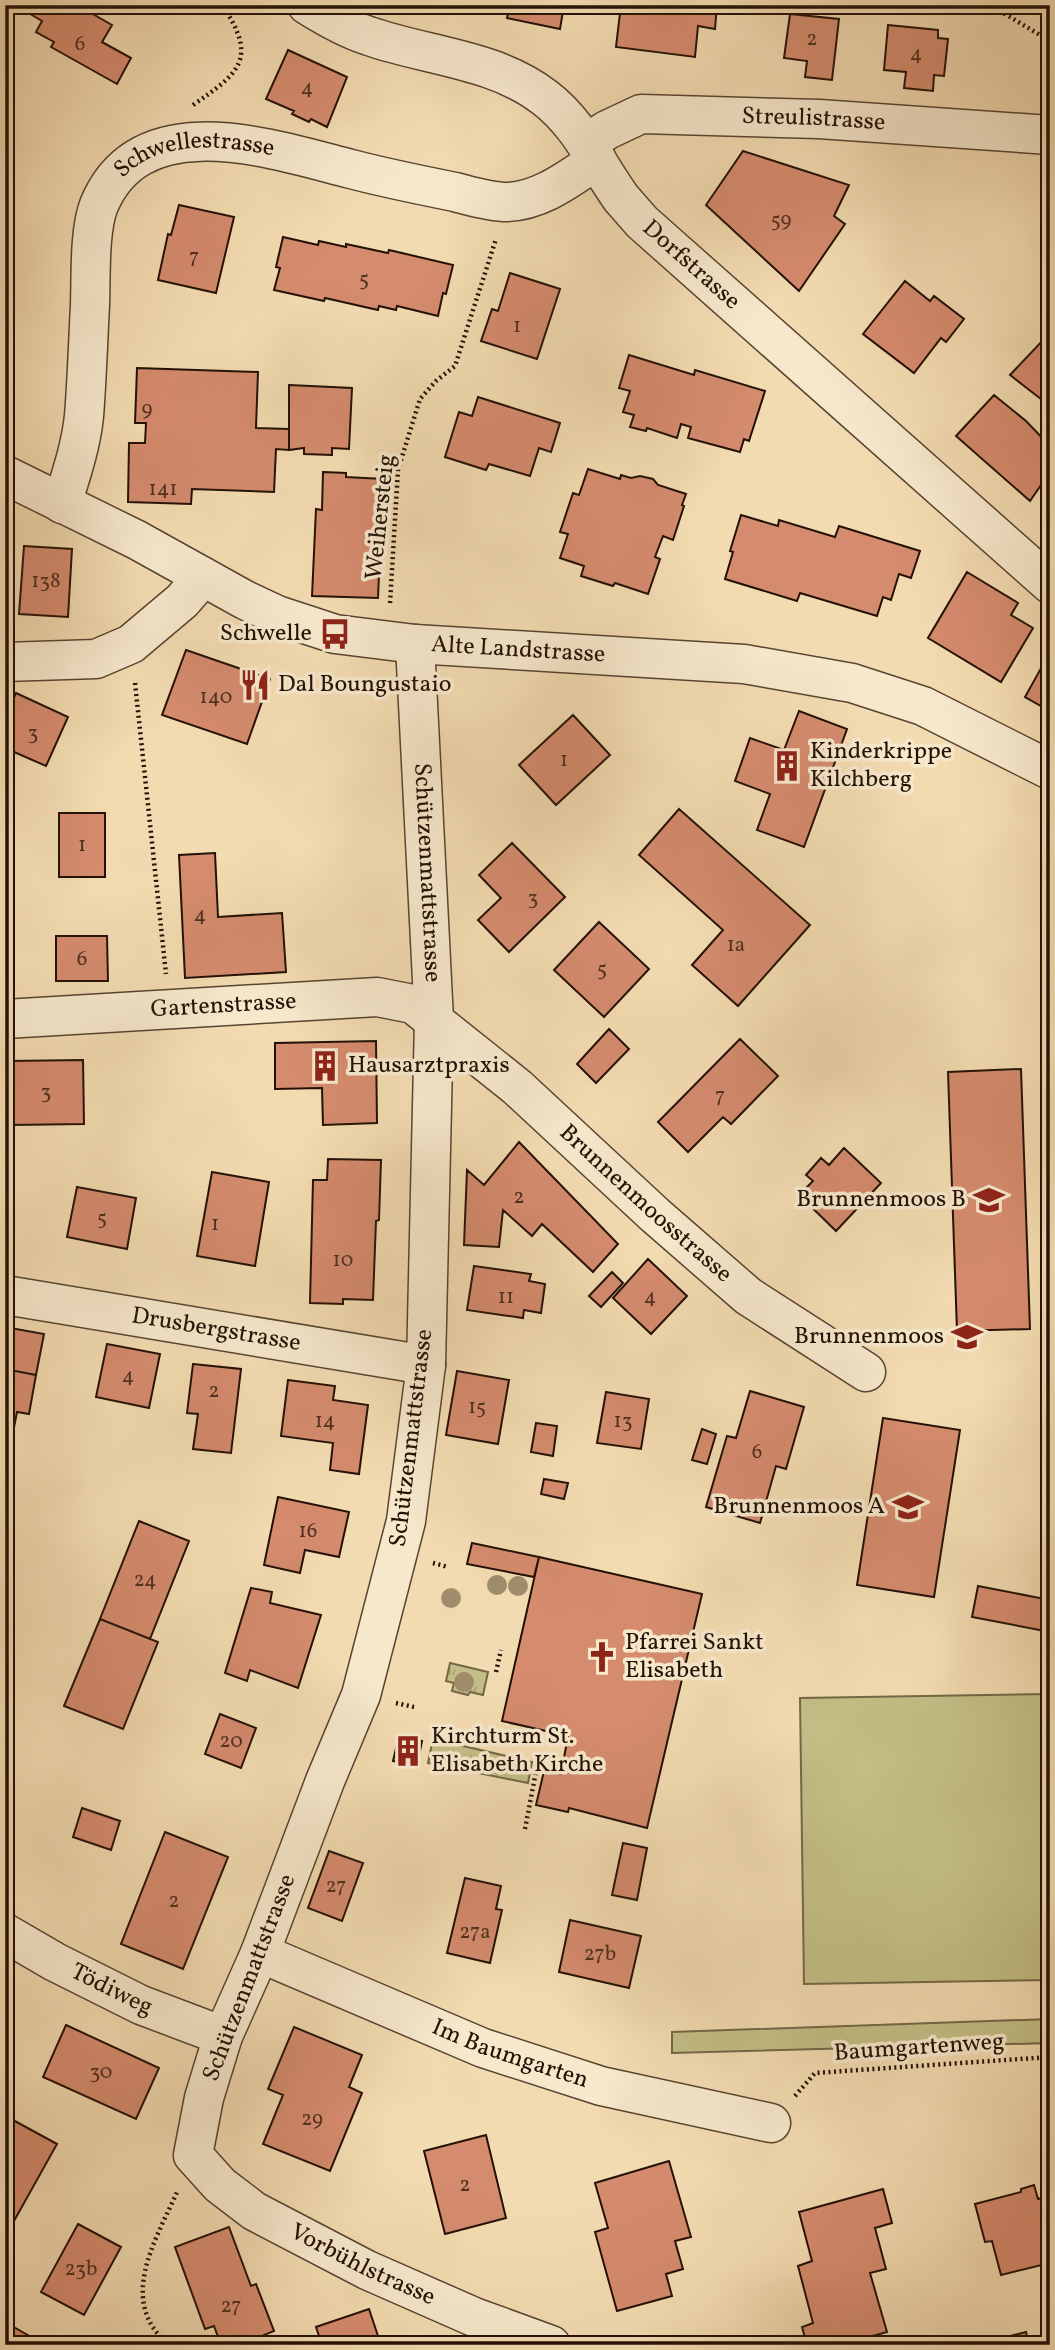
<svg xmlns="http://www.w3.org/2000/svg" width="1055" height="2350" font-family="Vollkorn,serif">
<defs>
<pattern id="grass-tufts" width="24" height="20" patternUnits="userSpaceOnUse" patternTransform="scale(1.75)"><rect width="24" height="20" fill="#c3be86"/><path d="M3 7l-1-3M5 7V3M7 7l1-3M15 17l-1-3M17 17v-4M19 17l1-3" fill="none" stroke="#a7a272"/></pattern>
</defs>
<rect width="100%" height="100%" fill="#f3dbb1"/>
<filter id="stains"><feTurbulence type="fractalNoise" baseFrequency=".00286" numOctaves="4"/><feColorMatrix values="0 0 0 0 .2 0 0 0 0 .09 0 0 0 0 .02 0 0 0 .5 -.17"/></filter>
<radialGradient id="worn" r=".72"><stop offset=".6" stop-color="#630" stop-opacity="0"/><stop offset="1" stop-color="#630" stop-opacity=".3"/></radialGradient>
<path fill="url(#grass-tufts)" stroke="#736846" stroke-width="2" d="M450 1663 488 1672 483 1695 470 1692 468 1695 452 1691 454 1683 446 1681Z
M433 1739 532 1762 528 1783 428 1763Z"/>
<path fill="#c3be86" stroke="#736846" stroke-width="2" d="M1050 1694V1980L804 1984 800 1698Z
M1050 2019V2043L672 2053V2032Z"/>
<path fill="#d58b6e" stroke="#231106" stroke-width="2" d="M15 5H77L112 25 102 42 131 58 117 84 51 47 54 42 36 32 42 21Z
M510 5H564L560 29 507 18Z
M621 5H717L715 29 698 26 695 57 616 47Z
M790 14 839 19 832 80 805 77 807 61 784 58Z
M888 25 938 30V38L948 39 944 76 934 75 933 91 904 88 906 72 884 70Z
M288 50 347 77 327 127 311 119 309 122 292 114 294 111 266 99Z
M743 151 849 185 834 216 845 224 799 291 706 205Z
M179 205 234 217 216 293 158 280 168 234 171 235Z
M283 237 318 245 319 241 346 247V244L388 253 389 250 453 265 446 294 443 293 438 316 397 306 396 310 379 306 378 310 325 298 324 301 274 290 280 268 276 267Z
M510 273 560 289 537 359 481 341 492 309 498 311Z
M905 281 930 301 934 296 964 319 946 342 941 338 914 373 863 334Z
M1044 339 1050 344V406L1010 375Z
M629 355 694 375 695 370 765 391 749 441 744 439 740 452 688 438 691 427 681 424 677 438 647 428 646 431 630 427 634 415 623 412 630 391 619 388Z
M137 368 258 372 256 428 289 429V450L276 449 274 492 192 489 191 504 128 502 129 443H145L146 423H135Z
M289 385 352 388 349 449 332 448V455L304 454V448L289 450Z
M994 395 1026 421 1050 446V472L1030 501 956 436Z
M478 397 560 423 551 452 539 448 530 476 489 464 486 470 445 457 459 412 472 416Z
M588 469 620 479 621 475 631 478 640 476 653 479 658 485 686 494 682 505 684 506 673 540 663 536 655 557 660 559 648 594 615 583 613 586 581 576 584 566 560 558 568 534 560 532 573 493 579 495Z
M323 472 346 473V477L383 479 378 598 312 596 316 509 322 510Z
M741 515 778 526 779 520 835 537 839 526 920 551 911 578 899 574 891 600 883 597 877 616 800 593 797 601 725 579 733 552 730 551Z
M24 546 72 549 68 617 19 614Z
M967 572 1018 603 1011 615 1033 628 1001 682 928 638Z
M186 650 270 679 247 744 162 715Z
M1050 652V711L1025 697Z
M16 693 68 717 46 766 5 748V717Z
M799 711 847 729 804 847 757 830 770 794 735 781 750 738 784 750Z
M573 715 610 755 556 805 519 765Z
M679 809 810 925 738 1006 692 965 723 930 639 855Z
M59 813H105V877H59Z
M512 843 565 897 509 952 478 920 501 898 479 875Z
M215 853 218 917 282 913 286 972 185 978 179 855Z
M599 922 649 969 604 1017 554 970Z
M56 936H107L108 981H56Z
M609 1029 629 1049 596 1083 577 1064Z
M740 1039 778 1076 731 1124 723 1117 688 1152 658 1122Z
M376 1041 377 1123 323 1125 322 1088 275 1089V1043Z
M83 1060 84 1124 10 1125 9 1061Z
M1021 1069 1030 1329 957 1331 948 1072Z
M519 1142 618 1244 593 1272 542 1224 532 1236 503 1210 499 1247 464 1245 467 1170 484 1185Z
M844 1148 881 1183 836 1231 799 1195 813 1181 806 1175 821 1158 829 1165Z
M328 1159 381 1160 379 1220 376 1221 373 1300 343 1299V1304L310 1303 313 1180H327Z
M212 1172 269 1182 255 1266 197 1256Z
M77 1187 136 1198 127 1249 67 1237Z
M648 1259 687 1296 651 1334 613 1298Z
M474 1266 531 1274 529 1281 545 1284 541 1313 524 1310 523 1318 467 1310Z
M612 1272 623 1283 601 1307 589 1296Z
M5 1327 44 1334 36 1375 5 1369Z
M107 1344 160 1354 149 1408 96 1397Z
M193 1364 241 1369 231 1453 193 1449 198 1414 187 1413Z
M5 1369 36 1375 29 1414 17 1412 10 1448 5 1447Z
M457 1371 509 1380 498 1444 446 1435Z
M288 1380 335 1386 333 1400 368 1405 359 1474 330 1470 333 1443 281 1436Z
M750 1391 804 1407 786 1469 776 1466 760 1523 706 1507 727 1436 736 1438Z
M606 1392 649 1399 641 1449 597 1443Z
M883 1418 960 1430 934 1597 857 1585Z
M536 1423 557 1426 553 1456 531 1452Z
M702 1429 716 1434 707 1464 692 1460Z
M544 1479 568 1483 564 1499 541 1494Z
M278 1497 349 1512 339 1557 305 1550 300 1573 264 1565Z
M139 1521 189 1541 150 1639 100 1619Z
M472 1543 539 1557 534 1577 467 1564Z
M539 1557 702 1594 647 1828 569 1808 568 1812 536 1805 544 1771 561 1774 568 1736 502 1721Z
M978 1586 1050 1600V1632L972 1617Z
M251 1588 272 1592 270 1603 321 1615 298 1688 250 1670 247 1681 225 1673Z
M100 1619 158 1642 123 1729 64 1706Z
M220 1714 256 1728 241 1768 205 1754Z
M399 1736 422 1741 417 1766 393 1761Z
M82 1808 120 1821 111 1850 73 1837Z
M165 1832 228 1857 183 1969 121 1944Z
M623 1843 647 1848 637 1900 612 1895Z
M329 1851 363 1863 342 1921 308 1908Z
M465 1878 501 1886 496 1909 502 1910 490 1963 447 1953Z
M570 1920 641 1936 629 1988 559 1972Z
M66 2025 159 2068 136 2119 43 2077Z
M294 2027 362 2055 349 2087 362 2093 330 2171 263 2144 283 2095 268 2089Z
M13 2120 57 2144 9 2230 5 2228V2133Z
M486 2135 506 2218 445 2234 424 2151Z
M669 2161 691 2237 675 2241 683 2269 666 2274 672 2296 617 2311 595 2232 608 2228 595 2183Z
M1034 2185 1038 2199 1045 2197 1050 2213V2263L1001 2275 992 2241 985 2242 975 2204 1021 2192V2189Z
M883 2189 892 2223 875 2228 886 2269 870 2273 887 2332 840 2345H807L802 2327 813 2323 798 2266 812 2261 799 2212Z
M78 2224 121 2247 84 2315 41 2292Z
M229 2227 251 2286 256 2284 274 2331 240 2345H221L214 2326 205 2329 175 2247Z
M369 2309 381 2345H322L316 2327Z
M12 2326 45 2345H5V2338Z
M1026 2332 1029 2345H982V2343Z"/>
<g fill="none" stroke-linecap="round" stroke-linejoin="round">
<defs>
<g id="minor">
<path id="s1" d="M587 143 607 130 641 114 819 119 1050 135"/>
<path id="s2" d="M62 504C71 475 81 446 84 416 87 379 88 342 90 305 91 277 89 230 99 205 141 104 273 149 351 169 385 178 420 185 455 192 471 196 490 202 507 202 541 201 570 178 597 160"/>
<path id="s3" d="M415 644 434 1020 426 1365 406 1521 361 1695 325 1781 260 1953 223 2036 204 2098 193 2155 220 2185 254 2211 367 2270 474 2317 551 2345"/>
<path d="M5 662 96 659 131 644 182 601 203 577"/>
<path id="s4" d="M5 1019 377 997 413 1004 517 1087 655 1215 748 1296 866 1372"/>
<path id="s5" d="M5 1295 426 1365"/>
<path id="s6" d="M5 1933 55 1962 141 2005 223 2036"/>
<path id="s7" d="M260 1953 483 2048 601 2086 771 2123"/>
</g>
<g id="tertiary">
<path id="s8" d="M307 5C326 17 347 29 369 36 426 56 495 59 544 97 579 123 596 163 621 198 628 206 635 214 642 222L1050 584"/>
<path id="s9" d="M5 475 137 540 245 600 277 615 335 634 415 644 744 664 852 683 923 706 1050 770"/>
</g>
</defs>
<use href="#minor" stroke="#574431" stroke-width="41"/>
<use href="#tertiary" stroke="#574431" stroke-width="41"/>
<path stroke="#231106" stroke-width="4.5" stroke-dasharray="2 3.5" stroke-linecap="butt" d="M990 5 1050 41
M193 105C239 73 259 59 222 5
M390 603 398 470 420 399 436 381 455 366 496 239
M135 683 166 974
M433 1563 448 1567
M496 1672 501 1650
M396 1703 414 1707
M525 1829 537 1766
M795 2096 815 2073 1050 2057
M169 2345C116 2301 156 2240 178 2190"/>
<use href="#minor" stroke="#f7e8cc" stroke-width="38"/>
<use href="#tertiary" stroke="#f7e8cc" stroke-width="38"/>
</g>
<g fill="#9f8d6c">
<circle cx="497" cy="1585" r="10"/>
<circle cx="518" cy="1586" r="10"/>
<circle cx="451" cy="1598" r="10"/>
<circle cx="464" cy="1682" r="10"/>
</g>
<defs>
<symbol id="bus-bare" viewBox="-9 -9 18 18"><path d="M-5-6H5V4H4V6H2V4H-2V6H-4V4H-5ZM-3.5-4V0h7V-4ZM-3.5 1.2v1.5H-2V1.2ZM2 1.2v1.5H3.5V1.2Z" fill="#8f2418" stroke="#f7e8cc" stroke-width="2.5" paint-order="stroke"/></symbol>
<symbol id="restaurant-bare" viewBox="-9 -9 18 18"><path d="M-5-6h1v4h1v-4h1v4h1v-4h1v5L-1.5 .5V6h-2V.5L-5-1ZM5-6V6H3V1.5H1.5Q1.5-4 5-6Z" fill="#8f2418" stroke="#f7e8cc" stroke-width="2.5" paint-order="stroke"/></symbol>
<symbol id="building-bare" viewBox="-9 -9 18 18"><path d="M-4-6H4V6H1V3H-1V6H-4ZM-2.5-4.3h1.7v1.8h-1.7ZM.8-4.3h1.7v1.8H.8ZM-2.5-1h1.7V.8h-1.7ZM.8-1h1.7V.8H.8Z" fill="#8f2418" stroke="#f7e8cc" stroke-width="2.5" paint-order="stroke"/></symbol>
<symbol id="school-bare" viewBox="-9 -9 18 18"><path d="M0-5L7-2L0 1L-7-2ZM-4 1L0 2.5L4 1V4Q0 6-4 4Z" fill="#8f2418" stroke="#f7e8cc" stroke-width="2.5" paint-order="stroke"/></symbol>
<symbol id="church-bare" viewBox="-9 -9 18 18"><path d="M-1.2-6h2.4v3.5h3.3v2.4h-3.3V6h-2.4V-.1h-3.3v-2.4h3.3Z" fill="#8f2418" stroke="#f7e8cc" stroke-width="2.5" paint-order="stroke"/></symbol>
</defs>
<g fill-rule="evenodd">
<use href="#bus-bare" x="313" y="612" width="44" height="44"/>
<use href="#restaurant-bare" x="233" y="663" width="44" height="44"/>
<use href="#building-bare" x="765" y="744" width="44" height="44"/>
<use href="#building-bare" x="303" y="1044" width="44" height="44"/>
<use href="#school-bare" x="967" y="1178" width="44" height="44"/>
<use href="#school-bare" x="945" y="1315" width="44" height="44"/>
<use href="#school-bare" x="886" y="1485" width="44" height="44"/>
<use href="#church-bare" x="580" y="1635" width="44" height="44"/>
<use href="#building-bare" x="386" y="1729" width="44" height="44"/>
</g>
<g text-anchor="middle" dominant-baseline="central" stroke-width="7" stroke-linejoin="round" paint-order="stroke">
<g font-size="21" fill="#503020">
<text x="812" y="39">2</text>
<text x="80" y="44">6</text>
<text x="916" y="54">4</text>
<text x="307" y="88">4</text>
<text x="781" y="220">59</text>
<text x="194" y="257">7</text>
<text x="364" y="279">5</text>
<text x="517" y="326">1</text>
<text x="147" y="409">9</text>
<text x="163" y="489">141</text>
<text x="46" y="581">138</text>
<text x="216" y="697">140</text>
<text x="33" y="733">3</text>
<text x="564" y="760">1</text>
<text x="82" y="845">1</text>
<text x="533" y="898">3</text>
<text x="200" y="915">4</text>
<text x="736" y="945">1a</text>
<text x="82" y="959">6</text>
<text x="602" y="969">5</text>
<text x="46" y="1092">3</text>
<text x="720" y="1096">7</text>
<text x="519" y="1197">2</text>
<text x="102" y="1218">5</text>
<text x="215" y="1224">1</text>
<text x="343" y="1260">10</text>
<text x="506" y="1297">11</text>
<text x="650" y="1297">4</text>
<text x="128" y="1376">4</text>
<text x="214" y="1391">2</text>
<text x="477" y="1407">15</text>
<text x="325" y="1421">14</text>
<text x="623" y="1421">13</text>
<text x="757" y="1452">6</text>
<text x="308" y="1531">16</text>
<text x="145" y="1580">24</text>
<text x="231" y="1741">20</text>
<text x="336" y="1886">27</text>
<text x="174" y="1901">2</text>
<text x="475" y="1932">27a</text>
<text x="600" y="1954">27b</text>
<text x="101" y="2072">30</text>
<text x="312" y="2119">29</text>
<text x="465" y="2185">2</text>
<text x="81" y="2269">23b</text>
<text x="231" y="2306">27</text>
</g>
<g font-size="24" fill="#231106" stroke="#f7e8cc">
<text stroke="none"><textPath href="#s1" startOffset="234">Streulistrasse</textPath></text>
<text stroke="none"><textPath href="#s2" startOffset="422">Schwellestrasse</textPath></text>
<text stroke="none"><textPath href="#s8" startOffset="481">Dorfstrasse</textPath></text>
<text transform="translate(381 517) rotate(-84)">Weihersteig</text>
<text stroke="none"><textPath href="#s9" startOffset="551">Alte Landstrasse</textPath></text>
<text stroke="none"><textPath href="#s3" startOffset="229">Schützenmattstrasse</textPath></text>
<text stroke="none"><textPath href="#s4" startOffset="219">Gartenstrasse</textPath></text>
<text stroke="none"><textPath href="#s4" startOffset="716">Brunnenmoosstrasse</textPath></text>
<text stroke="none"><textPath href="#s5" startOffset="214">Drusbergstrasse</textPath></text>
<text transform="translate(412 1438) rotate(-83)">Schützenmattstrasse</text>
<text transform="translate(250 1978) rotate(-69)">Schützenmattstrasse</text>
<text stroke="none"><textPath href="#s6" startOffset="121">Tödiweg</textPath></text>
<text transform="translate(919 2048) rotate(-4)">Baumgartenweg</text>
<text stroke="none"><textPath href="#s7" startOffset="270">Im Baumgarten</textPath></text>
<text stroke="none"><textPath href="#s3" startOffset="1754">Vorbühlstrasse</textPath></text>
</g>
<g font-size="24" fill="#231106" stroke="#f7e8cc" text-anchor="start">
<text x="312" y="634" text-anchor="end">Schwelle</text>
<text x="278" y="685">Dal Boungustaio</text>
<text x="810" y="752">Kinderkrippe<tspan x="810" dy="28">Kilchberg</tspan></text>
<text x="348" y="1066">Hausarztpraxis</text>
<text x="966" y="1200" text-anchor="end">Brunnenmoos B</text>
<text x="944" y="1337" text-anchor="end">Brunnenmoos</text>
<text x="885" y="1507" text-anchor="end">Brunnenmoos A</text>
<text x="625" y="1643">Pfarrei Sankt<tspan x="625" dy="28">Elisabeth</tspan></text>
<text x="431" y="1737">Kirchturm St.<tspan x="431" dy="28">Elisabeth Kirche</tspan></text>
</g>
</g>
<rect width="1055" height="2350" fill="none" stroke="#f3dbb1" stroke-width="28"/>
<rect x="7" y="7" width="1041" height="2336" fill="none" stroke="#231106" stroke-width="3.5"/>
<rect x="14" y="14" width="1027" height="2322" fill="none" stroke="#231106" stroke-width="2"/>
<rect width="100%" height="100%" filter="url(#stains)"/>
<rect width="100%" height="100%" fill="url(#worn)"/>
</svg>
